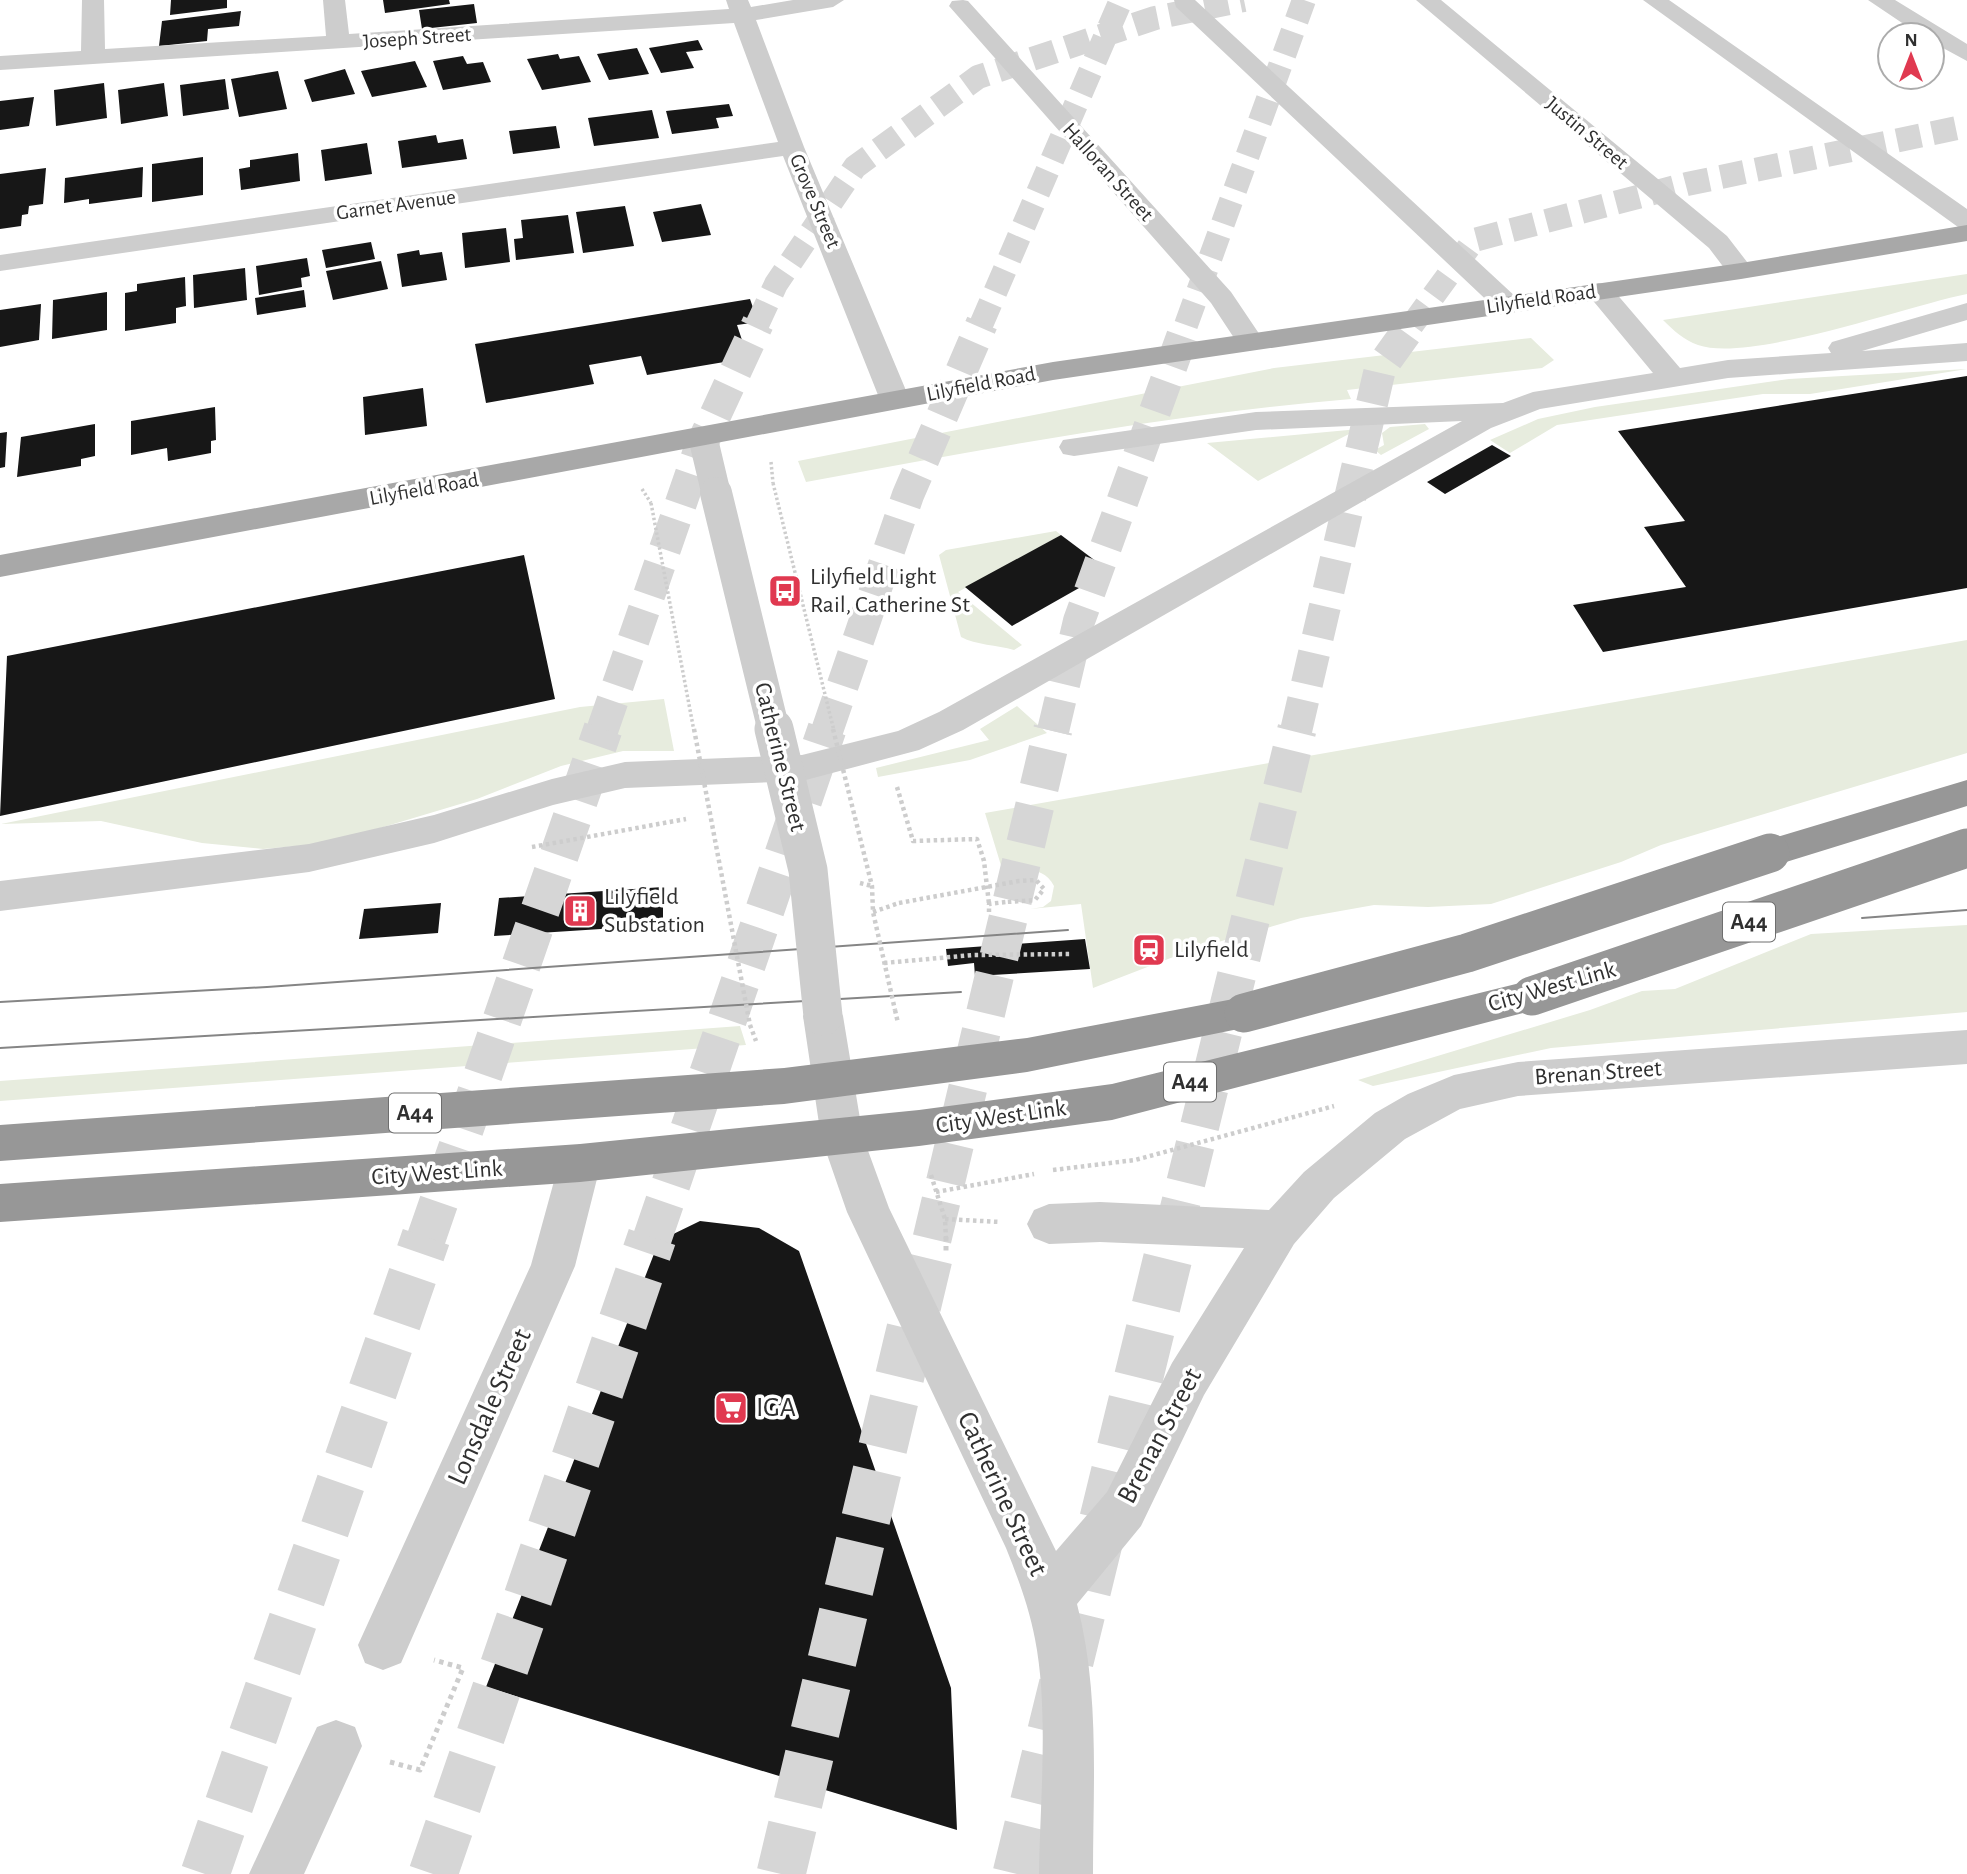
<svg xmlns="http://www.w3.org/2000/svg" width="1967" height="1874" font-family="'Alegreya Sans',sans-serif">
<rect width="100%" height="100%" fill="#fff"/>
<path fill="#e7ecde" d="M1967 274V294C1907 306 1750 363 1698 345 1684 340 1674 331 1663 320Z
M1531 338 1554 360 1542 368 1347 390 1351 399C1168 414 987 449 806 482L798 461 1274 368Z
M1967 369 1810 394H1763L1557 425 1510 453 1490 440 1538 419 1595 407 1789 379Z
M1425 424 1429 429 1381 455 1375 450 1384 445 1382 433 1390 427Z
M1359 429 1373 437 1362 442 1349 434 1258 481 1207 443Z
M1056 531 1061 535 958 592 1022 645 1014 650C997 645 976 645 961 637L939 555 946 550Z
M1967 640V753L1661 845 1621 862 1491 904 1428 907 1374 905 1301 918 1194 949 1093 988 1081 904 1030 909 1043 907 1051 901 1054 886C1043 865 1023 870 1003 872L985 813Z
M664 699 674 751H623L561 766 477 799 330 843 263 849 202 843 101 821 1 824 580 707Z
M1017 706 1047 733 970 760 878 777 876 768 989 740 980 729Z
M1967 925V1012L1551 1048 1373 1086 1358 1080 1590 1010 1642 991 1675 989 1811 934Z
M740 1026 746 1045 0 1101V1081Z"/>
<path fill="#171717" d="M171 0H227V8L170 15Z
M383 0H449L450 4 385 13Z
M474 4 477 23 422 29 419 10Z
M241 11 239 26 208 29 207 41 159 46 162 21Z
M698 40 703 50 686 52 694 68 661 73 649 48Z
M637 48 649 74 609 80 597 54Z
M558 54 560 59 579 56 591 82 542 90 527 59Z
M463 56 467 64 483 62 491 82 443 90 433 61Z
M415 61 427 87 372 97 361 71Z
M345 69 355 94 312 102 304 80Z
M278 71 287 109 239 117 231 79Z
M225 79 229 109 183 116 180 85Z
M104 83 107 118 56 126 54 90Z
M164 83 168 116 121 124 118 90Z
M34 97 29 126 0 130V101Z
M729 104 733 116 716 118 719 128 672 134 666 111Z
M652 110 659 138 594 146 588 118Z
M556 126 560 148 513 154 509 131Z
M436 135 438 143 463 139 467 159 402 168 398 141Z
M367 143 372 174 325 181 321 150Z
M298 153 300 181 241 190 239 169 250 167V160Z
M203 157V195L152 202V164Z
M143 167 142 197 89 204V199L64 203 65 178Z
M46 168 43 204 29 206 28 214 22 215 21 226 0 229V174Z
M701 204 711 235 662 242 653 212Z
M625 206 634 246 583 253 576 212Z
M568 215 574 253 516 260 514 239 523 238 521 220Z
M506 228 510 262 465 268 462 233Z
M371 242 375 259 326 268 322 250Z
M419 250 420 255 442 252 447 280 402 287 397 254Z
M307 258 310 276 301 278 302 287 259 295 256 266Z
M381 261 388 289 333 300 326 271Z
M245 268 247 300 194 308 193 275Z
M185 277 186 306 176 308V323L125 331V293L137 291V284Z
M304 290 306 307 257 315 255 298Z
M107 292V330L52 339 53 300Z
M750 299 758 322 737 325 748 358 647 375 641 356 589 365 594 384 486 403 475 344Z
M41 304 39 340 0 347V310Z
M1967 376V588L1603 652 1573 605 1686 587 1644 527 1685 521 1618 431Z
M423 388 427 426 365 435 363 397Z
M215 407 216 440 211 441V453L168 461 167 448 131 455V421Z
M95 424V456L81 459V466L17 477 21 437Z
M7 432 5 467 0 468V433Z
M1492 445 1511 456 1445 494 1427 482Z
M1061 535 1109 571 1012 626 965 587Z
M524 555 555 699 0 816 7 656Z
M663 887V925L494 936 499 898Z
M441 903 438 933 359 939 364 909Z
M1085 939 1090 969 975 976 974 963 948 966 946 949Z
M700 1221 759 1228 799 1251 951 1688 957 1830 486 1687 659 1241Z"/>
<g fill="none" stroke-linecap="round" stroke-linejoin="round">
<path stroke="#d6d6d6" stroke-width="24" stroke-dasharray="24 12" stroke-linecap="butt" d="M757 325 776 284 855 167 978 77 1155 18 1244 0
M981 325 1121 0
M1186 325 1304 0
M1412 325 1474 240 1687 184 1967 126"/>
<path stroke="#d6d6d6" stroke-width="32" stroke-dasharray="32 16" stroke-linecap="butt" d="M602 731 700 448 758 323
M827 731 908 495 982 323
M1053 731 1079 621 1187 323
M1296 731 1380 369 1413 323"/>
<path stroke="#d6d6d6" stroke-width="39" stroke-dasharray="39 19" stroke-linecap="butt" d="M426 1239 603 729
M652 1239 827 729
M932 1239 1053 729
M1172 1239 1297 729"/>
<path stroke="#d6d6d6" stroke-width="49" stroke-dasharray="49 24" stroke-linecap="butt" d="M205 1874 426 1237
M433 1874 652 1237
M781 1874 933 1237
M1017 1874 1173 1237"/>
<path stroke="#cdcdcd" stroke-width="3.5" stroke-dasharray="2.5 2.5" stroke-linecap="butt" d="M771 462 773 483
M642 489 651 503"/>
<path stroke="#cdcdcd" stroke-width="4.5" stroke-dasharray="3.5 3.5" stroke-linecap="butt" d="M897 787 913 841 977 839 984 861 989 904
M532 847 686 819
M860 883 872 886
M873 912 899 903
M989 912V904L1006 902
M884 963 973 955 1071 954
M895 1010 898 1023
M750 1025 756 1041
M1053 1170 1135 1160 1334 1106
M931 1175 945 1219 946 1239
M936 1192 1034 1174
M945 1219 1000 1222"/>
<path stroke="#cdcdcd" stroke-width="5" stroke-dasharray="4.5 4.5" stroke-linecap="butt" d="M946 1237V1251
M390 1762 420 1770 463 1668 434 1660"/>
<path fill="#cdcdcd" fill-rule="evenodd" d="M82 0H104L105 49 326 36 323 0H345L349 34 729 9 726 0H748L751 7 793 0H844L833 7 756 20 804 147 910 400 905 406 895 409 885 406 880 400 783 156 0 271V255L778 142 734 23 0 70V56L81 51Z
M963 0 968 1 1231 292 1264 341 1260 347 1250 349 1240 347 1211 303 949 6 952 1Z
M1174 0H1195L1517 298 1521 304 1517 310H1497L1176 7Z
M1416 0H1441L1727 236 1754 271 1751 277H1731L1709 248Z
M1643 0H1669L1967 209V229L1958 227Z
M1868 0H1895L1967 44V61L1932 42V35H1920Z
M1599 283 1609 285 1680 368 1728 360 1831 353 1828 348 1832 342 1967 303V320L1862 351 1967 343V361L1728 378 1540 409 1491 428 963 730 919 750 802 781 625 788 553 805 434 843 309 872 0 911V881L309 844 434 815 552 779 625 762 802 755 898 731 939 712 1462 421 1256 430 1074 456 1063 454 1059 447 1063 440 1256 412 1503 403 1533 392 1653 373 1585 291 1589 285Z
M703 429 714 431 718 438 731 493 727 500 716 503 705 500 701 493 688 438 692 431Z
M823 1000 837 1004 843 1016 863 1137 889 1208 1056 1551 1107 1492 1172 1363 1244 1248 1100 1242 1049 1244 1034 1238 1027 1224 1034 1210 1049 1204 1100 1202 1269 1210 1304 1172 1375 1113 1408 1094 1454 1075 1518 1062 1967 1030V1064L1518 1096 1460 1109 1405 1139 1334 1198 1294 1244 1204 1395 1141 1526 1077 1604C1100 1692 1093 1783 1093 1874H1039C1040 1801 1049 1710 1035 1639 1029 1607 1018 1578 1006 1548L847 1212 821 1137 803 1016 809 1004Z
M580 1144 595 1150 601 1163 575 1266 401 1663 383 1670 365 1663 358 1645 531 1265 559 1163 565 1150Z
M336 1720 355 1727 362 1746 304 1874H249L317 1727Z"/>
<path fill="#a8a8a8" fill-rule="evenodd" d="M1967 225V241L1741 279 1053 380 0 577V555L1053 362 1741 263Z"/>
<path fill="#979797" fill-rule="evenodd" d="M1967 780V806L1770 867 1757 863 1751 853 1757 843Z
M1532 980 1546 985 1552 996 1546 1007 1112 1120 919 1146 580 1182 0 1222V1184L580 1144 919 1110 1112 1084Z
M1244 997 1258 1001 1264 1013 1258 1025 1027 1072 784 1104 0 1161V1125L784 1068 1027 1038Z"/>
<path stroke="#858585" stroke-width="2" d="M1862 918 1967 910
M0 1002 267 987 1068 930
M0 1048 961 992"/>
<path stroke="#cdcdcd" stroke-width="3.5" stroke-dasharray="2.5 2.5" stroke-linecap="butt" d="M773 483 834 731
M651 503 694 731"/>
<path stroke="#cdcdcd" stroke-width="4.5" stroke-dasharray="3.5 3.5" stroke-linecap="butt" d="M694 729 750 1025
M833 729 872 886 873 912 895 1010
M899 903 1019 881 1036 880 1044 889 1035 900 1006 902"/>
<path stroke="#cdcdcd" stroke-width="32" d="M716 493 774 731"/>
<path stroke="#cdcdcd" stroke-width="39" d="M774 729 808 870 823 1016"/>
<path stroke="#979797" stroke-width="39" d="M1532 996 1967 848
M1244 1013 1467 953 1770 853"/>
</g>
<defs>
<symbol id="bus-square" viewBox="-11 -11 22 22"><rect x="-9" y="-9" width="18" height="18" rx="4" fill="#e03950" stroke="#fff"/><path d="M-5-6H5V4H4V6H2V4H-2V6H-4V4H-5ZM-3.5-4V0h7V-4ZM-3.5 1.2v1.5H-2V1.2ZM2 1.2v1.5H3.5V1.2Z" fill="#fff"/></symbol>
<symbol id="building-square" viewBox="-11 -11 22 22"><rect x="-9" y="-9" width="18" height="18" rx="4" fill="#e03950" stroke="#fff"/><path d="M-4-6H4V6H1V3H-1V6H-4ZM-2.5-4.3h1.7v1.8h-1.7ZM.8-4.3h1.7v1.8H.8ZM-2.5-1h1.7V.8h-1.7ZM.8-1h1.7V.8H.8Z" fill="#fff"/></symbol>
<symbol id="station-square" viewBox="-11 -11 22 22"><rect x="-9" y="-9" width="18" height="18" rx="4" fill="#e03950" stroke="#fff"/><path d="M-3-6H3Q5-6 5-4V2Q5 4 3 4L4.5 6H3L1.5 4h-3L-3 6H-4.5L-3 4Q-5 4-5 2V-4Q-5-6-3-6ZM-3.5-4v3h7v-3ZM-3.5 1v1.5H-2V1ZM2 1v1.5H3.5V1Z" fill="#fff"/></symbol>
<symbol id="supermarket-square" viewBox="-11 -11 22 22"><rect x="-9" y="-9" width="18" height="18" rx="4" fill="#e03950" stroke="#fff"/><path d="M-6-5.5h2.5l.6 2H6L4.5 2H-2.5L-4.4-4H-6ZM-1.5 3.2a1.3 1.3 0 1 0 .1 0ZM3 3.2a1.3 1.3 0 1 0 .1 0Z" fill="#fff"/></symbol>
</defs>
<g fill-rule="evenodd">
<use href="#bus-square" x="766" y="572" width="38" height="38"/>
<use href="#building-square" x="561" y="892" width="38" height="38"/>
<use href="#station-square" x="1130" y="931" width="38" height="38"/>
<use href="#supermarket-square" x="712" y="1389" width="38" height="38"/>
</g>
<g text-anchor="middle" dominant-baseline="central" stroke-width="7" stroke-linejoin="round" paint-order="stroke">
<g font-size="21" fill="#303030" stroke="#fff">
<text transform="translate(417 38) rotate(-4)">Joseph Street</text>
<text transform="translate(1587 133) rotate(40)">Justin Street</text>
<text transform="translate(1108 172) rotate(48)">Halloran Street</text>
<text transform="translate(815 201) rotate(67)">Grove Street</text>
<text transform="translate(396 205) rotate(-8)">Garnet Avenue</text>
<text transform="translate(1541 299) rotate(-8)">Lilyfield Road</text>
<text transform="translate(981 384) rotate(-11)">Lilyfield Road</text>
<text transform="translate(424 489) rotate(-10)">Lilyfield Road</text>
</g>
<g fill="#fff" stroke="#6e6e6e" stroke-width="2">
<rect x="1723" y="902.5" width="52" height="39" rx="5"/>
<rect x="1164" y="1062.5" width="52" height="39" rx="5"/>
<rect x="389" y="1093.5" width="52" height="39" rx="5"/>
</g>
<g font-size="23" font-weight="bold" fill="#303030">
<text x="1749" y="922">A44</text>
<text x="1190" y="1082">A44</text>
<text x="415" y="1113">A44</text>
</g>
<g font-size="24" fill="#303030" stroke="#fff" text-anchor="start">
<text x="810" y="577">Lilyfield Light<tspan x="810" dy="28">Rail, Catherine St</tspan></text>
<text x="604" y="897">Lilyfield<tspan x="604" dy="28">Substation</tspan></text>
<text x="1174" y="950">Lilyfield</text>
</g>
<g font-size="24" fill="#303030" stroke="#fff">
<text transform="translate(780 757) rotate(76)">Catherine Street</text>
<text transform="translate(1552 987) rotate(-16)">City West Link</text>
<text transform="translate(1598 1073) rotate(-4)">Brenan Street</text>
<text transform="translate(1001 1117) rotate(-8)">City West Link</text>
<text transform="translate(437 1173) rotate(-4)">City West Link</text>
</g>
<g font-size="28" fill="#303030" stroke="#fff">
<text transform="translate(490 1407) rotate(-66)">Lonsdale Street</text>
<text transform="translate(1160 1436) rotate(-62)">Brenan Street</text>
<text transform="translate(1002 1494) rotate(65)">Catherine Street</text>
</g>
<g font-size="28" fill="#303030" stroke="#fff" text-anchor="start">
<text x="756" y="1408">IGA</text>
</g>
</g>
<g transform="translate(1911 56)"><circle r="33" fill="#ffffff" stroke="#acacac" stroke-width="2"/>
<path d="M0-5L12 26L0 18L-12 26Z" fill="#e03950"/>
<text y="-10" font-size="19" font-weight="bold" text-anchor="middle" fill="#303030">N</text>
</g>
</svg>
